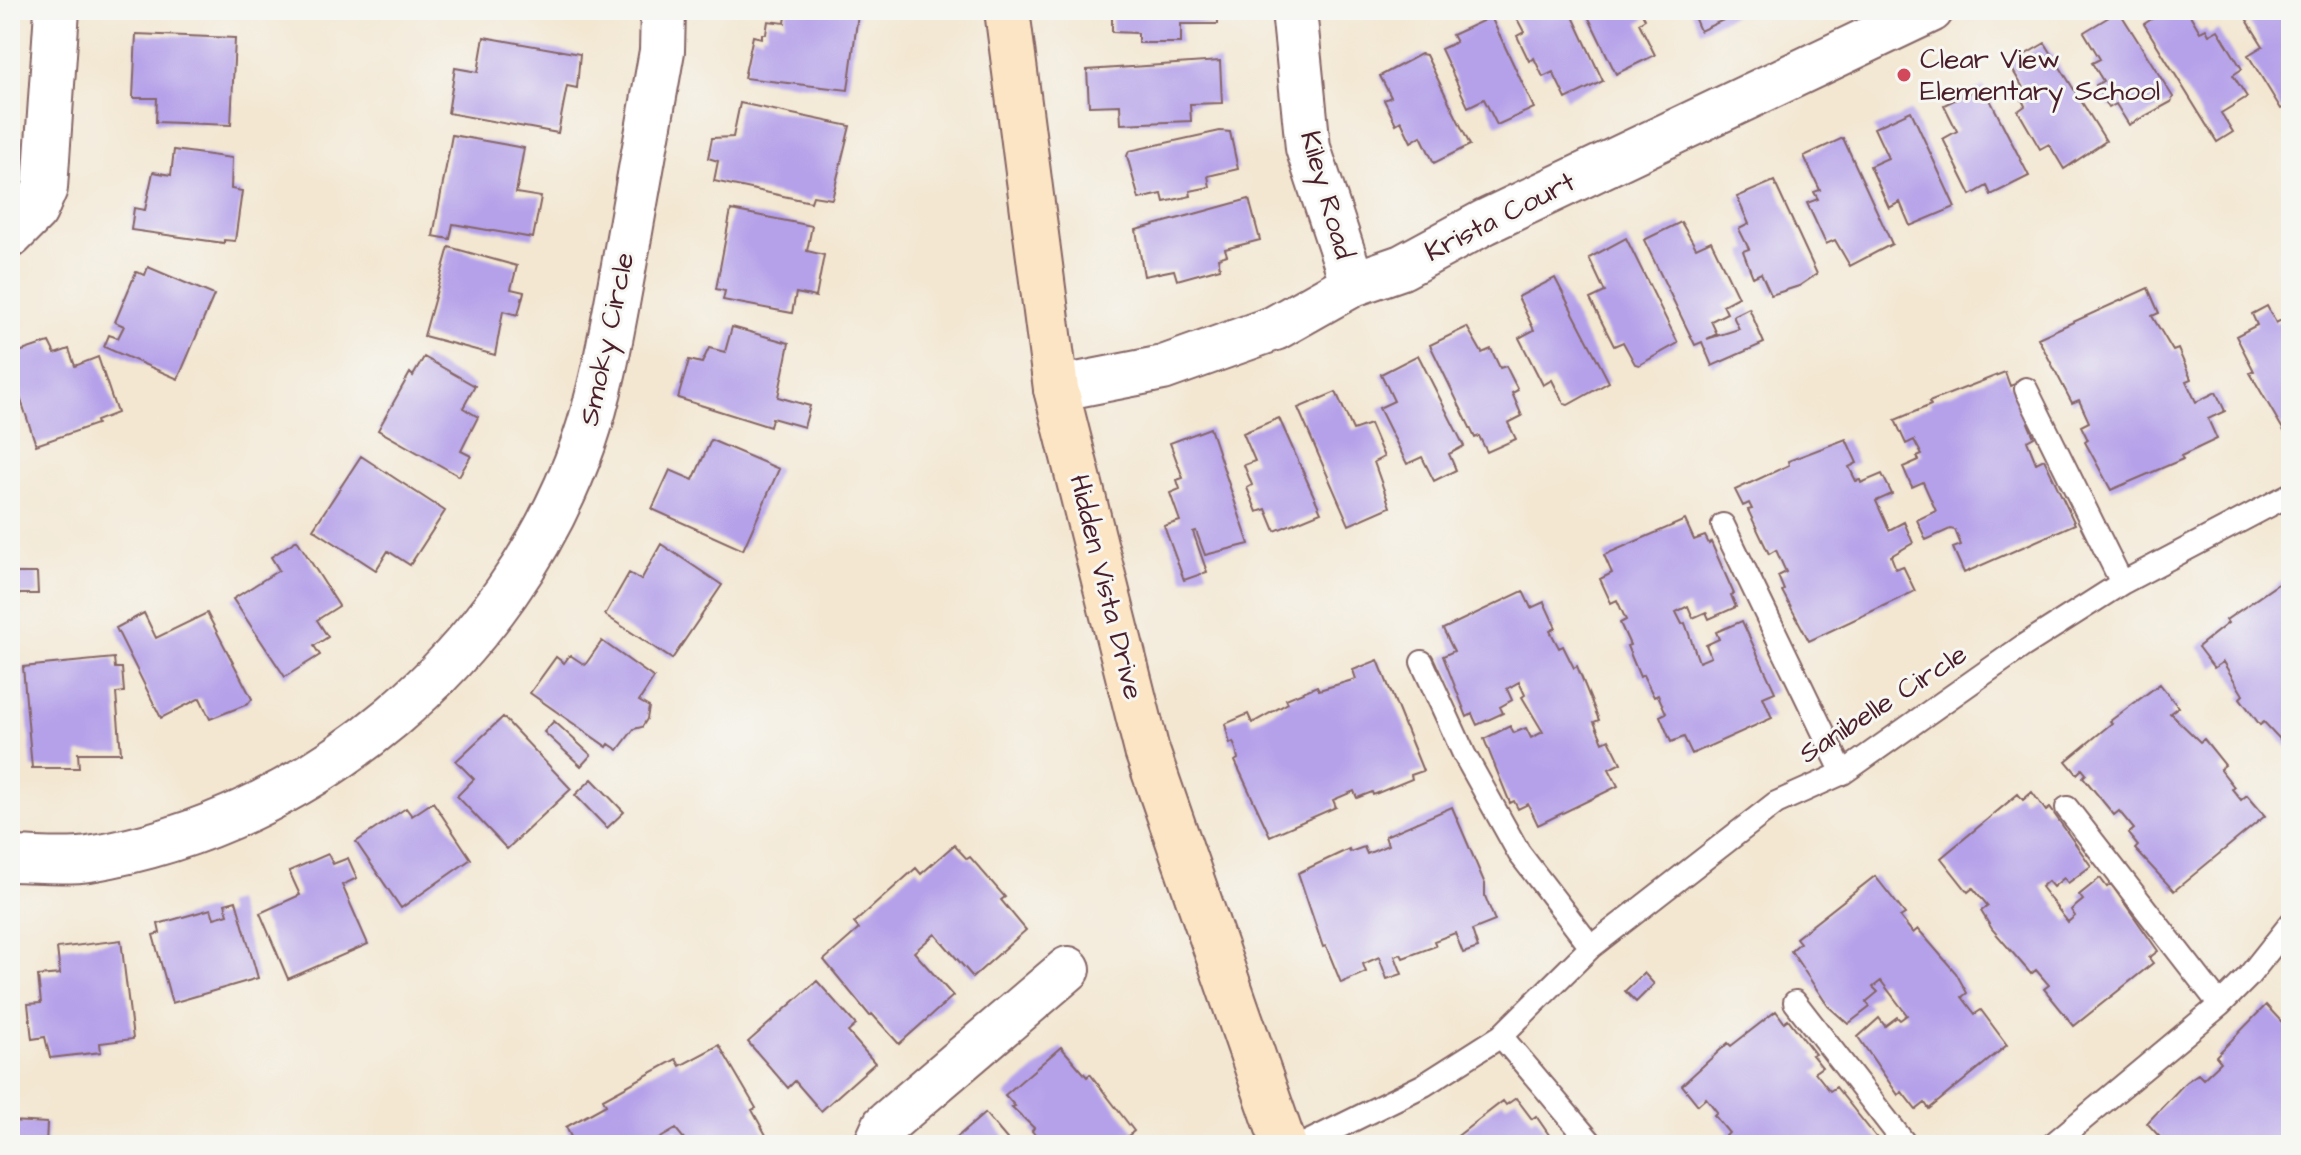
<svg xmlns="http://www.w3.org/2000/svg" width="2301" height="1155" font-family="'Architects Daughter',sans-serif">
<rect width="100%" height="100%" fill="#f6f6f2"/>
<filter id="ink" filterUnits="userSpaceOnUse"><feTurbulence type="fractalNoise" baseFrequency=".0125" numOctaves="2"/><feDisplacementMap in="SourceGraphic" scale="16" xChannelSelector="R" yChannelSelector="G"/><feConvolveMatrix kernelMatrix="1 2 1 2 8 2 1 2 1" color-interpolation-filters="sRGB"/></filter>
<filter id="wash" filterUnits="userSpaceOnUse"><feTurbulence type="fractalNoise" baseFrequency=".006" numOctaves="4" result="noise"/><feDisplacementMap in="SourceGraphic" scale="32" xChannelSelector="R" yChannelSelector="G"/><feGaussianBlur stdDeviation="1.8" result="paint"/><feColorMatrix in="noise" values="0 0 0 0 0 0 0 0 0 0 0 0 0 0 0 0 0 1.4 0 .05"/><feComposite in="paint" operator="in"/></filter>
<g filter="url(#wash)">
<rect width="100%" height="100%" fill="#f3e7d2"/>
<g id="blocks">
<path fill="#b5a1e9" d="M503 10H529V12L503 15Z
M787 10H846L858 14 848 90 744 78 753 36 762 38V34H766L768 21 785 23Z
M1109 10H1218V24H1181V43H1138V33L1112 32V14Z
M1570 10 1603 81 1566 99 1553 72 1543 77 1534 58 1529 61 1517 36 1524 32 1513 11Z
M1585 10H1647L1642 13 1645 19 1639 23 1655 55 1616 74Z
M1691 10H1734L1736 14 1700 31Z
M2166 10H2187L2200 32 2206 29 2209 35 2218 30 2242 69 2233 75 2247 97 2221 113 2233 132 2217 142 2144 24Z
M2264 10H2291V103L2281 109 2248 55 2263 46 2247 20Z
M2119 11 2173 97 2171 102 2129 125 2116 104 2109 108 2096 85 2103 81 2092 63 2100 59 2084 32Z
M1491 17 1534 108 1497 125 1484 99 1468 107 1441 49 1456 42 1452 35Z
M136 34 235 38 231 125 156 122 157 98H133Z
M484 37 580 54 577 88 567 86 558 133 448 113 455 68 478 72Z
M2045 43 2106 141 2064 169 2049 144 2040 149 2018 111 2025 106 2022 100 2028 96 2009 64Z
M1421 54 1426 55 1470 145 1434 163 1421 136 1411 142 1401 121 1396 124 1384 100 1391 97 1380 76Z
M1220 61 1222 103 1190 104 1191 121 1121 124 1120 105 1089 106 1087 70Z
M1983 86 2029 176 1991 195 1987 186 1971 195 1943 139 1957 131 1944 105Z
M740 103 850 126 832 199 813 196 811 202 714 181 718 161 708 158 712 138 733 137Z
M1911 111 1955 207 1910 226 1900 202 1889 208 1870 166 1888 158 1874 128Z
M1220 131 1230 132 1238 169 1208 176 1210 187 1190 191 1191 196 1164 202 1162 194 1139 199 1127 156 1129 151Z
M452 135 524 148 516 193 541 197 533 238 453 224 450 239 433 236Z
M1843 138 1892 244 1850 266 1835 240 1826 244 1807 203 1818 199 1814 192 1820 190 1804 156Z
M174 150 232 158 231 189 242 191 235 241 224 240V243L131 230 134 208 145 210 153 172 171 175Z
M1774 181 1817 274 1799 286 1771 295 1761 273 1753 277 1743 251 1749 249 1739 229 1749 224 1737 197Z
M1249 199 1260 240 1225 249 1227 255 1218 258 1220 268 1177 280 1174 270 1144 276 1136 230Z
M731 210 812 226 807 251 824 255 816 297 796 293 792 313 723 300 725 291 716 289Z
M1681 222 1696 248 1711 241 1738 297 1723 305 1727 313 1711 321 1717 334 1707 339 1739 329 1733 316 1749 308 1764 343 1712 366 1702 342 1695 345 1644 240Z
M1626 238 1678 343 1639 365 1635 364 1623 342 1614 346 1590 299 1605 292 1589 258Z
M449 247 517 266 511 289 524 292 518 315 503 311 495 355 424 336Z
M148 267 214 295 178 379 104 347 109 335 118 338 124 326 115 322 136 272 145 275Z
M1555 278 1609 382 1568 405 1564 404 1552 380 1543 385 1519 338 1534 330 1518 297Z
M2148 288 2159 313 2152 316 2173 351 2178 349 2191 379 2186 381 2196 402 2216 392 2225 411 2208 419 2217 439 2181 456 2183 459 2111 490 2085 442 2088 440 2081 426 2089 422 2079 400 2072 403 2038 338Z
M2267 306 2276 323 2291 315V443L2250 373 2254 371 2236 336 2257 325 2252 314Z
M732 327 789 343 778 397 810 406 804 427 772 418 770 427 678 398 689 360 702 363 709 348 725 352Z
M1467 327 1482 353 1491 349 1500 368 1506 366 1518 390 1512 393 1522 416 1508 423 1516 439 1487 452 1479 436 1475 438 1430 345Z
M49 342 55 354 69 349 75 366 98 357 117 413 96 421 97 424 36 445 10 367V355Z
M1418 355 1464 446 1449 454 1456 470 1434 481 1422 457 1407 464 1379 408 1394 401 1381 374Z
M424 357 475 386 463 408 478 417 461 451 471 456 459 476 378 430 410 373 413 376Z
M2005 372 2010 386 2015 384 2032 421 2028 423 2034 437 2027 441 2036 463 2044 459 2075 524 1964 573 1953 548 1961 545 1955 530 1950 529 1926 540 1917 520 1936 511 1923 482 1912 487 1903 467 1919 460 1917 457 1922 455 1914 440 1906 444 1895 420 1931 405 1929 402Z
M1336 392 1353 430 1370 424 1384 457 1374 462 1390 507 1349 525 1298 408Z
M1279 418 1321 512 1275 531 1266 509 1257 512 1247 488 1252 485 1244 465 1255 461 1243 433Z
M1210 428 1249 544 1205 555 1196 531 1193 532 1207 572 1184 580 1164 526 1180 521 1170 493 1180 489 1177 480 1183 478 1170 443Z
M1846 439 1857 463 1849 467 1856 481 1860 480 1861 483 1882 474 1892 494 1876 501 1889 530 1904 522 1913 543 1891 556 1896 569 1903 566 1915 591 1809 641 1782 591 1784 590 1778 576 1786 572 1776 550 1769 554 1748 510 1752 509 1749 503 1743 506 1735 490 1789 465 1788 461Z
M711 440 779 469 743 550 652 509 670 470 693 480Z
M361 456 445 511 410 565 388 551 376 570 313 529Z
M1685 520 1694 540 1705 536 1709 544 1711 542 1734 594 1731 595 1736 607 1709 619 1706 612 1693 618 1688 606 1676 612 1682 624 1685 623 1699 662 1711 657 1706 645 1719 639 1716 632 1742 621 1775 692 1763 697 1772 718 1692 754 1684 737 1671 742 1660 716 1666 713 1658 695 1654 697 1643 675 1640 677 1627 646 1630 645 1620 623 1626 620 1617 600 1611 603 1600 579 1612 573 1604 555Z
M297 540 339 606 317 620 328 637 314 646 320 655 285 677 233 599 279 570 271 557Z
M661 544 722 585 672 659 605 615 629 573 641 580Z
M10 573H37L38 594H10Z
M2291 575V751L2264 722 2260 725 2240 698 2243 695 2223 662 2214 668 2198 647 2228 623 2226 620Z
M1523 591 1531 608 1544 602 1556 628 1550 631 1559 648 1563 646 1574 668 1577 666 1599 720 1594 722 1603 742 1609 739 1621 763 1609 769 1618 786 1538 825 1528 804 1518 809 1514 801 1510 803 1484 739 1510 726 1514 733 1526 728 1531 738 1543 732 1522 697 1525 695 1519 682 1507 689 1512 700 1500 707 1503 713 1477 725 1472 714 1467 717 1443 656 1454 651 1443 629Z
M144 613 156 638 207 613 252 699 248 704 210 719 200 698 161 718 116 628Z
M602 641 654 678 639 701 649 707 647 719 642 727 634 729 618 750 609 744 607 747 530 693 556 657 564 663 570 655 585 665Z
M114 658 115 668H122L124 692 116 693 121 753H78L79 768H32L23 667Z
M1378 660 1423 771 1411 775 1412 779 1373 795 1372 792 1357 798 1354 791 1333 800 1336 807 1270 836 1235 761 1238 759 1236 749 1233 742 1230 744 1225 724 1248 714 1252 723 1288 703 1286 699 1317 686 1319 690 1356 679 1353 670Z
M2160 684 2178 707 2170 713 2200 742 2204 739 2225 765 2220 769 2234 787 2232 789 2241 800 2247 795 2265 816 2174 891 2135 849 2138 846 2128 834 2134 829 2119 811 2114 815 2083 777 2086 774 2082 769 2077 774 2066 761 2112 723 2110 721Z
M503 717 571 789 507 849 457 796 474 779 456 761Z
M554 721 591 755 581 766 544 732Z
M592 779 624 812 607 828 575 795Z
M2032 792 2046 811 2050 808 2091 866 2068 883 2064 878 2053 887 2048 881 2041 887 2068 922 2075 916 2071 910 2083 900 2079 895 2100 878 2107 887 2111 884 2158 951 2149 958 2153 963 2074 1026 2044 989 2049 985 2036 970 2031 974 1992 929 1981 911 1988 906 1973 888 1968 892 1941 858 2018 794 2023 800Z
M433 802 471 859 401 908 356 842 406 808 412 816Z
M1452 807 1485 884V896L1495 921 1472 930 1478 948 1463 953 1455 933 1434 941 1436 946 1403 958 1401 954 1395 956 1402 974 1387 979 1379 957 1363 964 1366 972 1341 983 1326 946 1323 947 1298 873 1349 849 1350 852 1364 847 1367 854 1388 845 1385 836Z
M954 845 967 859 970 857 1005 897 1001 900 1026 930 973 977 935 934 914 952 953 996 899 1044 872 1014 870 1016 824 960 859 929 854 923 916 868 921 874Z
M328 854 333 864 348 858 357 878 342 885 368 944 288 979 260 913 300 895 289 871Z
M1875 876 1905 914 1900 917 1913 933 1918 929 1956 973 1967 993 1962 997 1975 1014 1981 1010 2007 1045 1929 1109 1925 1103 1916 1110 1902 1092 1898 1095 1858 1037 1879 1018 1885 1026 1897 1017 1900 1020 1907 1015 1881 981 1873 987 1878 992 1866 1002 1870 1007 1848 1024 1828 1006 1791 951 1800 943 1796 938Z
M236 901 258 978 172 1003 153 935 160 933 158 924 211 909 214 918 228 914 225 904Z
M121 940 133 1039 100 1043 101 1052 50 1058 45 1037 32 1039 28 1004 41 1003 38 976 60 974 57 948Z
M1644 973 1654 984 1636 1002 1625 991Z
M817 981 856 1025 848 1032 875 1063 821 1111 795 1081 788 1088 748 1042Z
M2266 1005 2291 1032V1145H2167L2147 1123 2186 1082 2198 1074 2203 1079 2221 1062 2216 1056Z
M1776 1011 1784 1022 1788 1019 1815 1054 1812 1055 1822 1067 1815 1072 1830 1091 1836 1087 1880 1142 1876 1145H1731L1725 1137 1729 1133 1714 1115 1717 1112 1706 1098 1698 1105 1682 1085 1728 1043 1731 1046Z
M10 1028H12L14 1059H10Z
M719 1045 756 1108 752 1110 771 1144 689 1145 676 1129 657 1140 660 1145H571L574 1143 566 1127 606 1105 603 1099 676 1059 680 1066Z
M1061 1047 1087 1077 1090 1074 1134 1131 1117 1145H1035L1040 1141 1032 1131 1034 1128 1012 1107 1015 1106 1005 1095Z
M1516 1098 1532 1119 1536 1116 1556 1145H1446L1503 1101 1506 1105Z
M985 1113 1012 1145H948Z
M10 1121 47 1123 46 1145H10Z"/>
</g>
</g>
<g filter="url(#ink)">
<use href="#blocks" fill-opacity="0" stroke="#856565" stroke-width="2"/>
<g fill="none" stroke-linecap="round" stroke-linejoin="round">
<defs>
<path id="lane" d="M2026 389 2122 583
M1723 525 1843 773
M1422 662 1464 754 1519 853 1591 947
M2067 808 2220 1005
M1795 1002 1906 1145
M1302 1145 1424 1085 1501 1036
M1593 1145 1501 1036 1591 947 1776 803 1843 773 2023 646 2122 583 2291 494
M2052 1145 2220 1005 2248 977 2291 923"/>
<path id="street" d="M1294 10 1308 148 1353 284
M10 236 35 211 45 188 57 10
M1056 389 1163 368 1275 328 1353 284 1402 267 1485 222 1931 10
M10 859C35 859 64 863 89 859 312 822 509 656 584 442 603 387 612 329 623 271 636 198 649 124 662 51L663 10
M876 1145 885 1125 1068 969"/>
<path id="secondary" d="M1007 10 1056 389 1147 751 1284 1145"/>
</defs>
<use href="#lane" stroke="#856565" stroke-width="26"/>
<use href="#street" stroke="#856565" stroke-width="48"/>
<use href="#secondary" stroke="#856565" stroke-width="48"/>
<use href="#lane" stroke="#fff" stroke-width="22"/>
<use href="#street" stroke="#fff" stroke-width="44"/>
<use href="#secondary" stroke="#fce5c4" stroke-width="44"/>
</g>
</g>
<circle fill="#d1495b" stroke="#f6f6f2" stroke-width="3" cx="1904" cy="75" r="8"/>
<g text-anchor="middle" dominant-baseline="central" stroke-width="6" stroke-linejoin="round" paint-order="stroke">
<g font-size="28" fill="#4a1f2b" stroke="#f6f6f2" text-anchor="start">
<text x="1920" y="59">Clear View<tspan x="1920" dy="32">Elementary School</tspan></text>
</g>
<g font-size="28" fill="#4a1f2b" stroke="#f6f6f2">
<text transform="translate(1327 195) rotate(74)">Kiley Road</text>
<text transform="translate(1500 217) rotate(-27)">Krista Court</text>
<text transform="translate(607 339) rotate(-78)">Smoky Circle</text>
<text transform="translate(1106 587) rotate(76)">Hidden Vista Drive</text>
<text transform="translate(1883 704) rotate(-33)">Sanibelle Circle</text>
</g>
</g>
<rect width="2301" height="1155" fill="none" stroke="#f6f6f2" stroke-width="40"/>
</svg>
